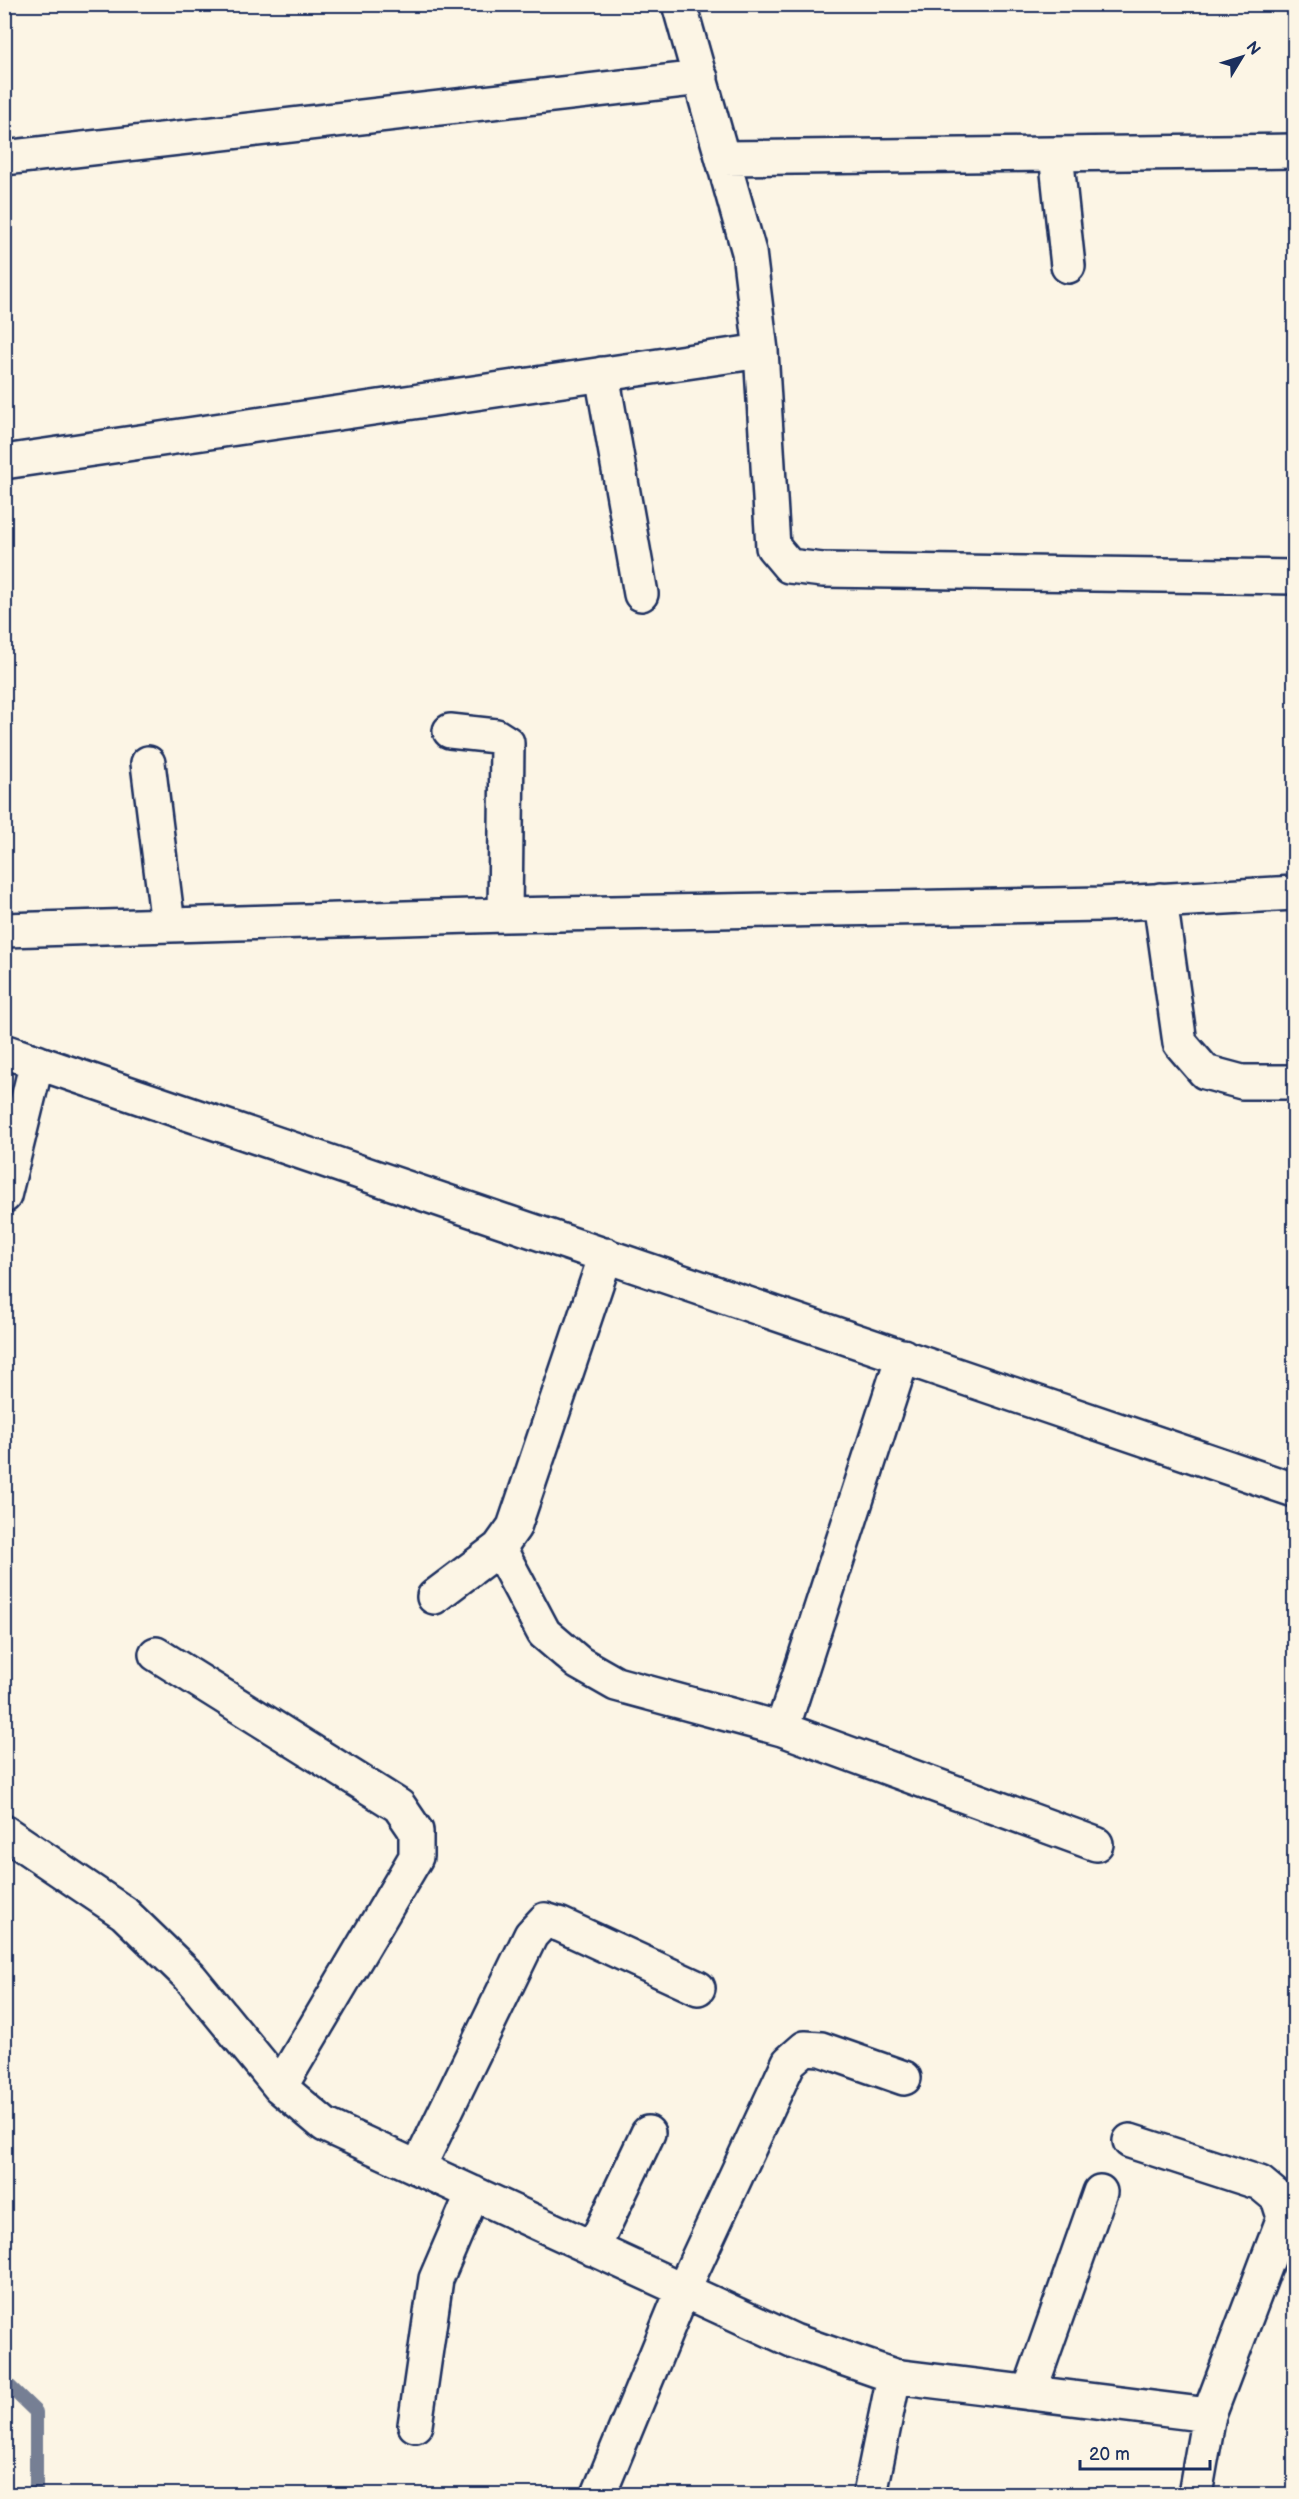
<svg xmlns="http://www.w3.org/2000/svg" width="1299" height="2499" font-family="'Balsamiq Sans',sans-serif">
<rect width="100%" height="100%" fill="#fcf5e5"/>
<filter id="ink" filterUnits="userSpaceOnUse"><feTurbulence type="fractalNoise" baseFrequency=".0167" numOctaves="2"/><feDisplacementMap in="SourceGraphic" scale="12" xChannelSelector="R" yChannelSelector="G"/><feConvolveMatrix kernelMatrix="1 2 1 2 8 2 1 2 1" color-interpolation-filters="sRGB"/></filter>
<g filter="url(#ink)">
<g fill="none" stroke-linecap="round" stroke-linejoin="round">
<path stroke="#767f94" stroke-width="14" d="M4 2381 36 2412V2494"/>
<defs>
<path id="minor" d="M679 4 749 252 761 351 773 547 789 566 823 570 1294 577
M1056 154 1068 266
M4 158 701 78
M723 158 1294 151
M602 374 641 594
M4 462 761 351
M450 731 496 736 507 743 505 915
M148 763 168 925
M1160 900 1180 1043 1205 1072 1242 1082H1294
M4 930 505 915 1102 904 1294 893
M4 1051 1294 1490
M4 1196 37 1062
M499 1548 544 1633 579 1663 616 1684 782 1729 1096 1844
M434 1597 499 1548 514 1527 606 1255
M156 1654 399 1806 416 1831V1857L280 2087
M782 1729 903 1356
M4 1832 124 1913 190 1977 280 2087 325 2125 794 2341 894 2376 1209 2415
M1130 2141 1260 2183 1278 2198 1284 2217 1209 2415 1195 2494
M418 2168 531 1935 545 1920 561 1925 698 1988
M593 2249 648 2133
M1029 2393 1100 2192
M415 2425 436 2279 473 2193
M599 2494 683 2290 789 2062 805 2048 821 2049 904 2078
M870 2494 894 2376"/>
</defs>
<use href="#minor" stroke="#1b2f5e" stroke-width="38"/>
<use href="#minor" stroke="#fcf5e5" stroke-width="33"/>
</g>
</g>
<rect width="1299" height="2499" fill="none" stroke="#fcf5e5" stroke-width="24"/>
<rect x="12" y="12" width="1275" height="2475" fill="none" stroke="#1b2f5e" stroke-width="2" filter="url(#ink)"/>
<g transform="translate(1242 57) rotate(52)" stroke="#fcf5e5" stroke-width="4.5" paint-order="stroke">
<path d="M0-4.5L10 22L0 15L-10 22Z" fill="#1b2f5e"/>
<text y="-9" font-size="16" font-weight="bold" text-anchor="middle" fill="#1b2f5e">N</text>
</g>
<path d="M1080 2460v9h130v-9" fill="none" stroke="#1b2f5e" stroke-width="3"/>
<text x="1089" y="2460" font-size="18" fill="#1b2f5e" stroke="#fcf5e5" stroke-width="4.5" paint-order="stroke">20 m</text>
</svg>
